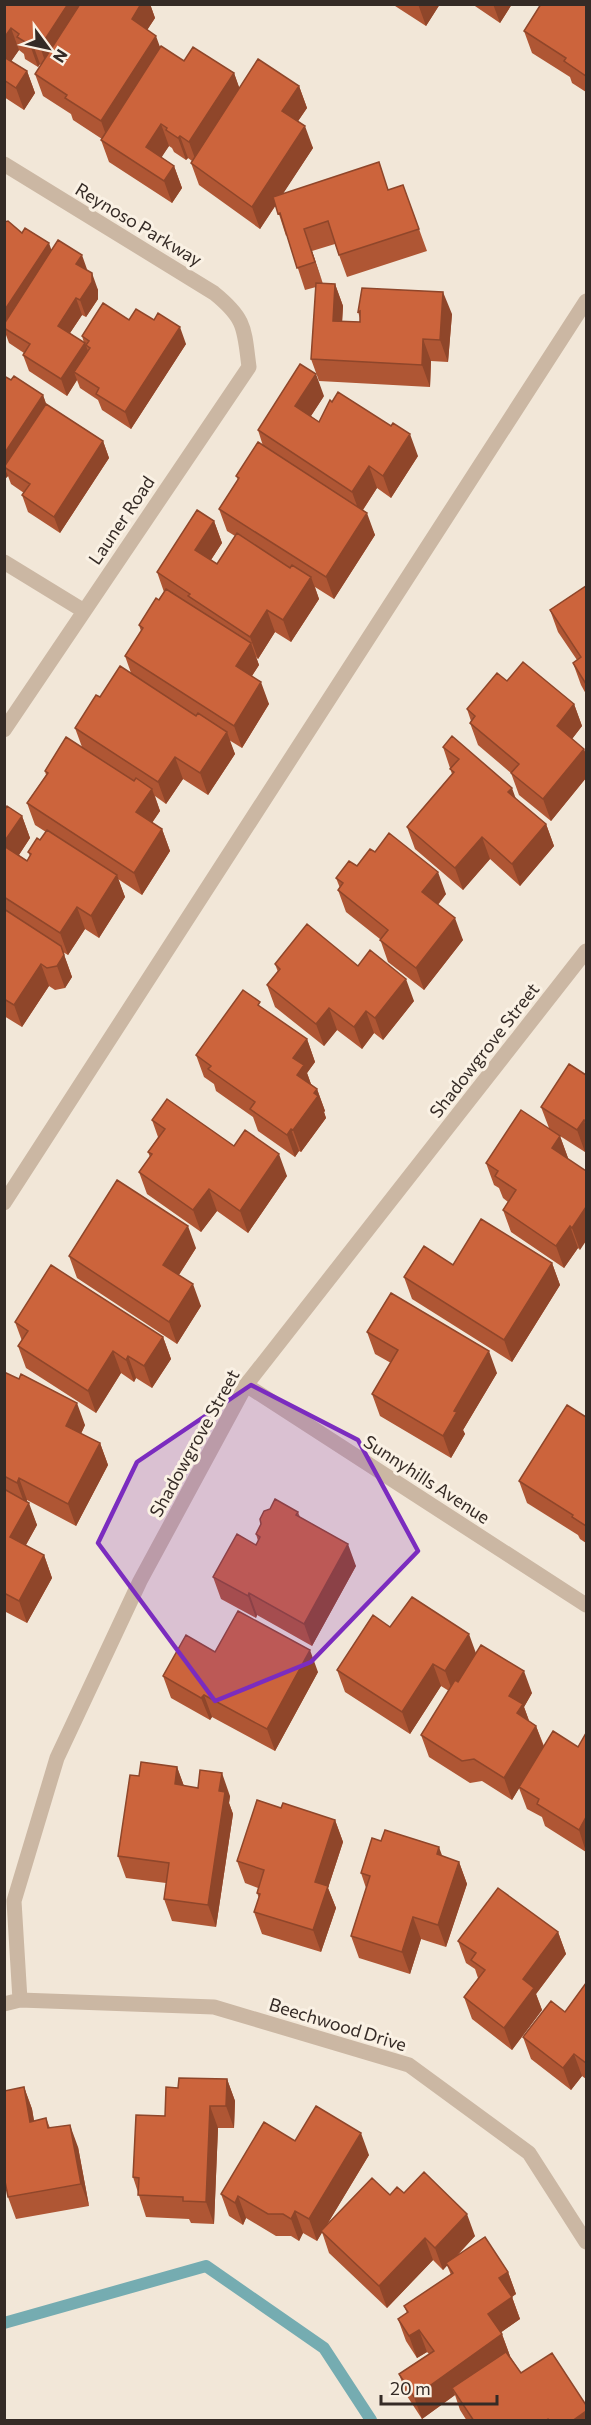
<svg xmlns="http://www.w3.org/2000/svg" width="591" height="2425" font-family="Commissioner,sans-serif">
<rect width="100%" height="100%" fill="#f2e7d8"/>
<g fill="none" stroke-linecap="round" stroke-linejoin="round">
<path stroke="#75acb1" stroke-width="12" d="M4 2323 206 2266 324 2348 371 2420"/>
<path stroke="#cbb7a3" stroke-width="15" d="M4 164 214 293C246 319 244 328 249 367L4 730
M4 562 84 611
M4 1203 586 301
M246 1385 586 1605
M20 2000 14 1901 57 1758 140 1581 246 1385 586 951
M4 2004 20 2000 214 2007 409 2065 529 2153 586 2242"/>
</g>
<path fill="#af5634" d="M4 4H150L155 18 147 30 160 47 184 61 234 73 239 88 299 86 307 108 298 121 313 148 283 193 389 190 403 185 427 251 347 277 335 244 312 251 323 284H335L343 306 342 321 360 322V318L358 312 452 314 448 362 431 361 430 387 319 381 311 359 316 287 305 290 287 235 286 236 276 205 260 229 199 185 191 163 192 161 188 158 186 160 174 152 172 148 169 146 161 157 174 166 182 188 172 203 109 162 101 140 102 139 73 120 71 114 43 96 35 74 41 65 40 64 38 67 25 59 24 54 19 50 11 61 27 71 35 93 24 110 4 97Z
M392 4H440L426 26Z
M472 4H512L500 23Z
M586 4V92L572 83 570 77 532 53 524 31Z
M4 222 52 250 87 270 98 290V299L86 317 82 315 70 333 84 343 82 336 129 320 186 344 131 429 102 410 98 400 80 388 77 380 67 396 29 371 23 355 24 353 9 343 6 335 4 337Z
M4 376 11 380 43 395 46 404 103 441 109 458 60 533 28 512 22 495 24 493 11 484 8 476 4 480Z
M324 396 311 416 319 422 418 456 391 498 377 488 363 510 375 535 334 599 315 587 319 599 291 642 275 632 258 659 256 657 259 665 252 676 269 704 242 748 229 740 235 754 208 795 183 779 166 804 155 796 160 811 152 823 162 829 170 851 142 895 118 879 125 897 99 938 85 929 68 955 63 952 72 977 65 988 55 990 49 986 22 1027 4 1016V811L22 816 30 838 19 855 27 861 30 856 28 852 40 840 46 832 35 825 27 803 46 775 45 771 82 747 75 728 100 697 131 673 125 656 141 631 139 625 164 592 157 572 214 521 222 543 211 560 217 564 235 536 227 531 219 509 238 480 236 476 263 446 258 430Z
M586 586V694L581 685 573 663 577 660 558 632 550 610Z
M507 681 574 704 582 726 572 739 584 749 586 755V778L551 821 519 795 511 773 478 745 470 723 471 721 467 709Z
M443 747 516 799 546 824 554 846 520 886 490 859 463 890 415 849 407 827 452 774Z
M375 852 446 894 438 905 463 940 424 990 388 962 380 939 346 912 338 890 340 888 336 878 357 866Z
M275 964 358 966 414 1001 383 1040 374 1033 362 1049 337 1030 324 1046 275 1007 267 985 278 972Z
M262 1008 307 1039 315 1062 307 1073 311 1084 317 1089 325 1111 324 1112 326 1118 301 1152 299 1151 295 1157 258 1131 253 1117 216 1091 214 1084 204 1077 196 1055Z
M586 1075V1150L585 1152 560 1136 568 1158 580 1250 578 1248 564 1268 511 1232 503 1210 508 1202 503 1198 499 1188 494 1185 486 1163 549 1128 541 1107Z
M152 1120 234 1146 287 1176 248 1233 217 1211 201 1232 147 1194 139 1172 150 1157 148 1152 158 1137Z
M196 1248 179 1275 201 1306 177 1344 77 1278 69 1256Z
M552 1263 560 1285 512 1362 412 1299 404 1277 453 1265Z
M15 1322 163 1337 171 1359 152 1388 136 1378 134 1382 121 1373 96 1413 26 1368 18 1346 22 1341Z
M367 1332 497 1373 463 1430 465 1434 451 1458 380 1416 372 1394 391 1363 375 1354Z
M4 1372 85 1425 81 1434 100 1443 108 1465 76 1526 27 1500V1501L37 1525 26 1545 44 1555 52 1578 27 1623 4 1611Z
M586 1417V1543L580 1539 578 1535 527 1503 519 1481Z
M298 1512 300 1517 356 1566 312 1646 257 1615 256 1618 221 1599 213 1577 256 1545 258 1541 256 1534Z
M390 1627 476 1653 532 1693 524 1707 529 1721 536 1726 544 1746 578 1747 586 1733V1852L545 1826 542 1817 527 1809 519 1788 512 1800 482 1781 470 1783 429 1757 421 1735 449 1691 441 1686 410 1734 345 1692 337 1670Z
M215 1652 318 1672 275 1751 212 1717 210 1720 171 1698 163 1676Z
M177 1767 184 1786 230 1796 229 1803 233 1814 216 1927 172 1921 164 1899 166 1883 126 1878 118 1856 139 1776Z
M281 1808 335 1820 343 1842 328 1888 336 1908 321 1952 262 1934 254 1912 259 1898 257 1893 258 1888 245 1883 237 1861Z
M381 1841 443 1856 459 1862 467 1884 446 1947 421 1939 410 1974 359 1958 351 1936 366 1888 361 1873Z
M558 1932 566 1954 536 1994 542 2010 512 2050 472 2019 464 1997 478 1978 475 1969 466 1963 458 1941Z
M586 1983V2079L582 2076 571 2090 531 2059 523 2037 565 2012Z
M227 2079 235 2101 234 2128H218L214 2224 191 2223 189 2219 146 2217 133 2177 165 2116 178 2088Z
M24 2087 32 2109 34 2121 46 2118 50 2128 78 2147 89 2206 16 2219 8 2197Z
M295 2141 369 2155 325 2228 390 2195 404 2193 475 2236 455 2258 508 2272 516 2294 512 2297 520 2319 501 2332 510 2356 521 2373 586 2421H467L460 2410 455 2395 422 2419 407 2396 399 2374 429 2354 427 2352 417 2358 406 2341 398 2319 407 2313 404 2306 451 2275 447 2265 443 2270 433 2260 387 2308 329 2253 322 2232 317 2241 303 2233 299 2241 291 2236H276L246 2218 243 2225 229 2216 221 2194Z"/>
<path fill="#8f462a" d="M68 4H90L48 69 40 47Z
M141 4H150L155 18 140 41 132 19Z
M418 4H440L426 26Z
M493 4H512L500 23Z
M11 28 19 50 4 72V38Z
M156 36 164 58 109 143 101 121Z
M32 42 40 64 38 67 30 45Z
M27 71 35 93 24 110 16 88Z
M234 73 242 95 197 164 189 142Z
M299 86 307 108 290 133 282 111Z
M161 124 169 146 154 169 146 147Z
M305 126 313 148 260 229 252 207Z
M180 136 188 158 186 160 178 138Z
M174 166 182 188 172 203 164 181Z
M304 229 312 251 323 284 315 262Z
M49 243 55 260 4 328V311Z
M82 255 88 272 76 264Z
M92 273 98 290V299L86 317 80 300Z
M335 284 343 306 341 343 333 321Z
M443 292 452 314 448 362 440 340Z
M76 298 82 315 64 342 58 326Z
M180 327 186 344 131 429 125 412Z
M423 339 431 361 430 387 422 365Z
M85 343 91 359 74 372 77 380 67 396 61 379Z
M316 374 324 396 303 428 295 406Z
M43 395 49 412 4 467V454Z
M410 434 418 456 391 498 383 476Z
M103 441 109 458 60 533 54 517Z
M369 466 377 488 360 514 352 492Z
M4 467 8 476 4 480Z
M367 513 375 535 334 599 326 577Z
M214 521 222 543 203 572 195 550Z
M311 577 319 599 291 642 283 620Z
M267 610 275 632 258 659 250 637Z
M251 643 259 665 244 688 236 666Z
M261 682 269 704 242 748 234 726Z
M574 704 582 726 565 748 557 726Z
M227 732 235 754 208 795 200 773Z
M584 749 586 755V778L551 821 543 799Z
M175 757 183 779 166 804 158 782Z
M512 788 520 810 508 792Z
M152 789 160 811 144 834 136 812Z
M22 816 30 838 11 867 4 849V842Z
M546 824 554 846 520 886 512 864Z
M162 829 170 851 142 895 134 873Z
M482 837 490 859 463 890 455 868Z
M438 872 446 894 430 914 422 892Z
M117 875 125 897 99 938 91 916Z
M77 907 85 929 68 955 60 933Z
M455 918 463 940 424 990 416 968Z
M61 946 72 977 65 988 57 966Z
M41 964 49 986 22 1027 14 1005Z
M406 979 414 1001 383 1040 375 1018Z
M329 1008 337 1030 324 1046 316 1024Z
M366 1011 374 1033 362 1049 354 1027Z
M307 1039 315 1062 307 1073 312 1087 297 1075 293 1058Z
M317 1089 325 1111 324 1112 326 1118 301 1152 293 1130 314 1093Z
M584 1120 586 1127V1150L585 1152 577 1130Z
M291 1129 299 1151 295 1157 287 1135Z
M560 1136 568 1158 560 1170 552 1148Z
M279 1154 287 1176 248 1233 240 1211Z
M209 1189 217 1211 201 1232 193 1210Z
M586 1207V1241L580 1250 572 1228Z
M188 1226 196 1248 171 1287 163 1265Z
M570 1226 578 1248 564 1268 556 1246Z
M552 1263 560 1285 512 1362 504 1340Z
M193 1284 201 1306 177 1344 169 1322Z
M163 1337 171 1359 152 1388 144 1366Z
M113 1351 121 1373 96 1413 88 1391Z
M489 1351 497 1373 463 1430 465 1434 451 1458 443 1436 454 1411Z
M128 1356 136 1378 134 1382 126 1360Z
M77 1403 85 1425 74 1448 66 1426Z
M100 1443 108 1465 76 1526 68 1504Z
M19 1478 27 1500 25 1505 17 1483Z
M29 1503 37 1525 18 1559 10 1537Z
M348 1544 356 1566 312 1646 304 1624Z
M44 1555 52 1578 27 1623 19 1601Z
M249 1593 257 1615 256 1618 248 1596Z
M469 1634 477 1656 453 1693 445 1671Z
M310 1650 318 1672 275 1751 267 1729Z
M433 1664 441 1686 410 1734 402 1712Z
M524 1671 532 1693 524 1707 531 1726 525 1735 509 1696Z
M204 1695 212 1717 210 1720 201 1698Z
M536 1726 544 1748 512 1800 504 1778Z
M177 1767 185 1789 175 1784Z
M222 1773 230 1796 229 1803 233 1814 216 1927 208 1905 219 1791Z
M586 1817V1852L579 1830Z
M335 1820 343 1842 328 1888 336 1908 321 1952 313 1930 315 1882Z
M439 1847 447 1869 437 1854Z
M459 1862 467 1884 446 1947 438 1925Z
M413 1917 421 1939 410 1974 402 1952Z
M558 1932 566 1954 536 1994 542 2010 512 2050 504 2028 523 1979Z
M574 2054 582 2076 571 2090 563 2068Z
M227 2079 235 2101 234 2128 226 2106Z
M24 2087 32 2109 38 2144 30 2122Z
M210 2106 218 2128 214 2224 206 2202Z
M70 2125 78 2147 89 2206 81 2184Z
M361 2133 369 2155 317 2241 309 2219Z
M238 2196 246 2218 243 2225 235 2203Z
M295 2211 303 2233 299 2241 291 2219Z
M467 2214 475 2236 443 2270 435 2248Z
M425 2238 433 2260 387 2308 379 2286Z
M508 2272 516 2294 507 2300 499 2278Z
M512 2297 520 2319 496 2336 488 2314Z
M419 2330 427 2352 417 2358 409 2336Z
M502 2334 510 2356 452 2388 455 2395 422 2419 414 2397Z
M586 2411V2421H572Z"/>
<path fill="#cc643c" stroke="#8f462a" stroke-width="1.5" d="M4 4H68L40 47 32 42 30 45 17 37 19 34 11 28 4 38Z
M80 4H141L132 19 156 36 101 121 65 98 67 95 35 74Z
M541 4H586V76L564 61 566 58 524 31Z
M161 46 184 61 193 47 234 73 189 142 180 136 178 138 166 130 167 128 161 124 146 147 174 166 164 181 101 140Z
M4 57 27 71 16 88 4 80Z
M258 59 299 86 282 111 305 126 252 207 191 163Z
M379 162 388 190 403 185 419 229 339 255 328 221 304 229 315 262 297 268 280 213 278 214 273 197Z
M8 221 22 233 25 228 49 243 4 311V222Z
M58 240 82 255 76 264 92 273V282L80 300 76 298 58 326 85 343 61 379 23 355 30 344 4 328V324Z
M316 283 335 284 333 321 360 322V311L358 312 362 288 443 292 440 340 423 339 422 365 311 359Z
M103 303 129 320 136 309 154 320 158 313 180 327 125 412 96 394 99 388 74 372 90 348 86 345 89 341 82 336Z
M300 364 316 374 295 406 319 422 330 400 332 402 338 392 391 426 393 423 410 434 383 476 369 466 352 492 258 430Z
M4 376 11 380 14 376 43 395 4 454Z
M46 404 103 441 54 517 22 495 30 484 4 467Z
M258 442 367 513 326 577 219 509 239 478 236 476Z
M197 510 214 521 195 550 217 564 237 533 290 568 292 565 311 577 283 620 267 610 250 637 188 596 190 594 157 572Z
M586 586V684L573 663 581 657 550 610Z
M166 589 251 643 236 666 261 682 234 726 125 656 143 628 139 625 156 598 159 600Z
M523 662 574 704 557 726 584 749 543 799 511 773 519 764 470 723 475 716 467 709 497 673 507 681Z
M120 666 196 716 198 713 227 732 200 773 175 757 158 782 75 728 96 695 100 697Z
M452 736 512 788 508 792 546 824 512 864 482 837 455 868 407 827 454 772 450 769 459 759 443 747Z
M66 737 134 781 136 778 152 789 136 812 162 829 134 873 27 803 48 773 45 771Z
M7 806 22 816 4 842V811Z
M47 830 117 875 91 916 77 907 60 933 4 897V846L27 861 31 854 28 852 37 838 40 840Z
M389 833 438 872 422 892 455 918 416 968 380 940 388 930 338 890 343 883 336 878 349 861 357 866 370 849 375 852Z
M4 909 61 946 64 955 57 966 47 968 41 964 14 1005 4 999Z
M307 924 358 966 370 950 406 979 375 1018 366 1011 354 1027 329 1008 316 1024 267 985 280 969 275 964Z
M243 990 260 1002 258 1005 307 1039 293 1058 304 1065 297 1075 317 1089 314 1093 318 1096 293 1130 291 1129 287 1135 250 1109 255 1102 208 1069 211 1066 196 1055Z
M569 1064 586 1075V1121L584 1120 577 1130 541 1107Z
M167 1099 234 1146 245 1130 279 1154 240 1211 209 1189 193 1210 139 1172 152 1154 148 1152 165 1129 152 1120Z
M521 1110 560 1136 552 1148 586 1171V1207L572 1228 570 1226 556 1246 503 1210 516 1190 495 1176 498 1171 486 1163Z
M117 1180 188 1226 163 1265 193 1284 169 1322 69 1256Z
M481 1219 552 1263 504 1340 404 1277 424 1246 453 1265Z
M51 1265 163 1337 144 1366 128 1356 126 1360 113 1351 88 1391 18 1346 28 1331 15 1322Z
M391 1293 489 1351 454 1411 457 1412 443 1436 372 1394 398 1350 367 1332Z
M4 1372 19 1379 21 1374 77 1403 66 1426 100 1443 68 1504 19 1478 17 1483 4 1476Z
M567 1405 586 1417V1526L572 1517 573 1515 519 1481Z
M4 1489 29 1503 10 1537 44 1555 19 1601 4 1593Z
M275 1499 298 1512 296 1515 348 1544 304 1624 249 1593 248 1596 213 1577 237 1534 256 1545 260 1537 256 1534 261 1524 260 1519 264 1511 270 1509Z
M412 1597 469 1634 445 1671 433 1664 402 1712 337 1670 373 1615 390 1627Z
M238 1611 310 1650 267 1729 204 1695 201 1698 163 1676 186 1635 215 1652Z
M481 1645 524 1671 509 1696 523 1704 517 1713 536 1726 504 1778 474 1759 462 1761 421 1735 455 1680 458 1682Z
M553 1731 578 1747 586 1733V1817L579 1830 537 1804 539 1799 519 1787Z
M141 1762 177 1767 175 1784 198 1788 200 1770 222 1773 219 1791 225 1792 208 1905 164 1899 169 1863 118 1856 130 1775 139 1776Z
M257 1800 281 1808 283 1803 335 1820 315 1882 328 1886 313 1930 254 1912 260 1894 257 1893 264 1870 237 1861Z
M385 1830 439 1847 437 1854 459 1862 438 1925 413 1917 402 1952 351 1936 370 1876 361 1873 372 1838 381 1841Z
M498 1888 558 1932 523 1979 534 1988 504 2028 464 1997 485 1970 471 1960 476 1953 458 1941Z
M586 1983V2063L574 2054 563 2068 523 2037 551 2001 565 2012Z
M179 2078 227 2079 226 2106H210L206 2202 183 2201V2197L138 2195 139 2178 133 2177 136 2115 165 2116 166 2087 178 2088Z
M24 2087 30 2122 46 2118 48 2128 70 2125 81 2184 8 2197 4 2176V2091Z
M316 2106 361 2133 309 2219 295 2211 291 2219 283 2214H268L238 2196 235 2203 221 2194 264 2122 295 2141Z
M424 2172 467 2214 435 2248 425 2238 379 2286 321 2231 372 2178 390 2195 397 2187 404 2193Z
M485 2237 508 2272 499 2278 512 2297 488 2314 502 2334 414 2397 399 2374 434 2351 419 2330 409 2336 398 2319 408 2312 404 2306 453 2273 446 2263Z
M506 2352 521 2373 552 2353 586 2405V2411L572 2421H549L548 2419 545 2421H474L452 2388Z"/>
<path fill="#7b2cbf" fill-opacity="0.2" stroke="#7b2cbf" stroke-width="4.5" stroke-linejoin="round" d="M251 1385 358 1440 418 1551 311 1662 215 1701 98 1543 137 1462Z"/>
<g text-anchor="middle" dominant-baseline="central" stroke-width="6" stroke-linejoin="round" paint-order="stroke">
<g font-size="18" fill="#352b26" stroke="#faf1e4">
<text transform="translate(139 224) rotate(31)">Reynoso Parkway</text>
<text transform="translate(121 520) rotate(-56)">Launer Road</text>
<text transform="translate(484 1050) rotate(-52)">Shadowgrove Street</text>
<text transform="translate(194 1443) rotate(-61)">Shadowgrove Street</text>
<text transform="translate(427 1479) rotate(33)">Sunnyhills Avenue</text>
<text transform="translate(338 2024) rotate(17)">Beechwood Drive</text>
</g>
</g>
<rect width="591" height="2425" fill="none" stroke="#352b26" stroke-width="12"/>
<g transform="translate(48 48) rotate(123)" stroke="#faf1e4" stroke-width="4.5" paint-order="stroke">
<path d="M0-4.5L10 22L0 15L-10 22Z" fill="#352b26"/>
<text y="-9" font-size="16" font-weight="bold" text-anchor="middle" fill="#352b26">N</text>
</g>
<path d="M381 2395v9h116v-9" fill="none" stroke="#352b26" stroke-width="3"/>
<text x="390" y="2395" font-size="18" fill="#352b26" stroke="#faf1e4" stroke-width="4.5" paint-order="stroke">20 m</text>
</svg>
